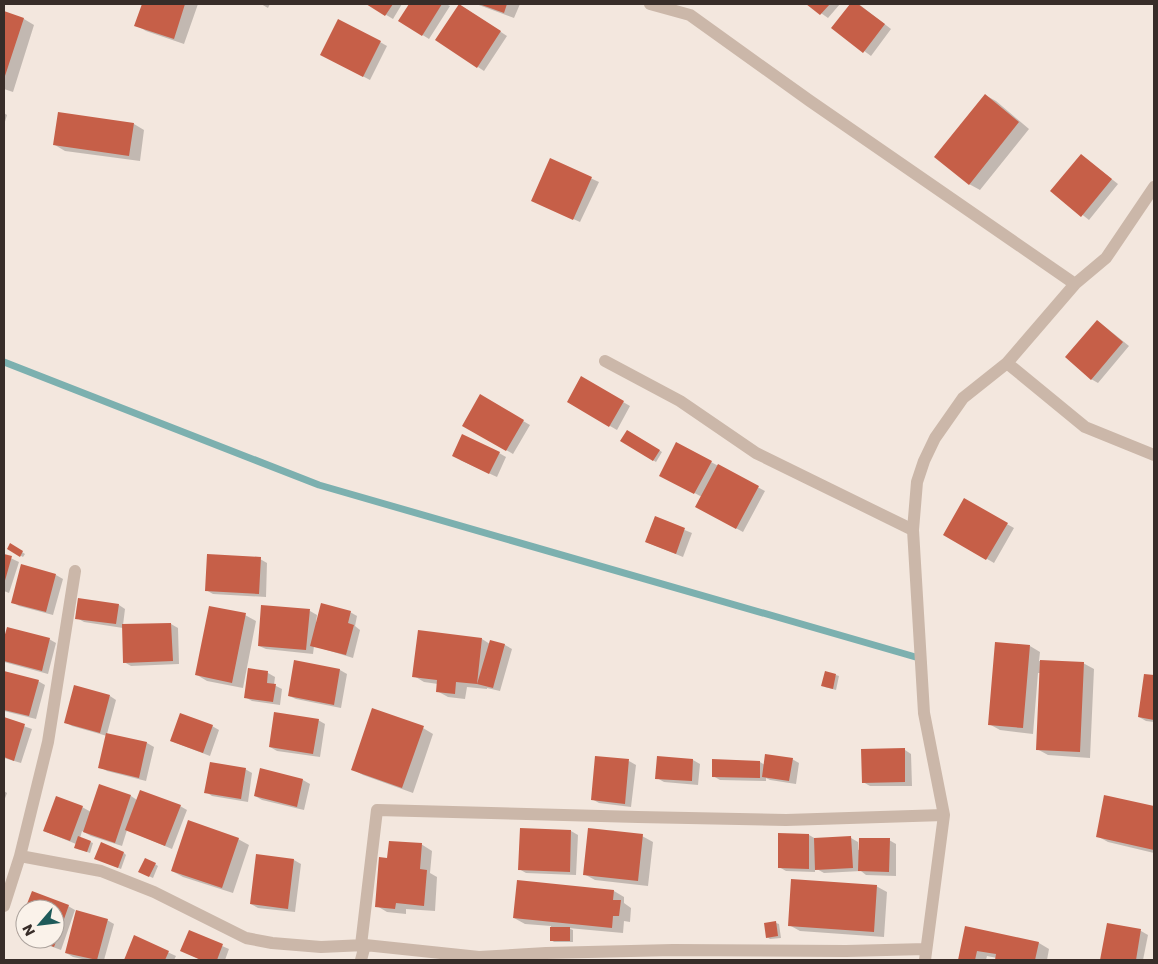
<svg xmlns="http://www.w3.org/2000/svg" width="1158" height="964" font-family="Poppins,sans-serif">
<rect width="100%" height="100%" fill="#f3e7de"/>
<path fill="#0003" d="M143 4H198L184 44 146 31 136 25Z
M261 4H270L268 8Z
M368 4H402L393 19Z
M410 4H446L450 6 429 39 400 21Z
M476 4H520L514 18Z
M808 4H840L828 18Z
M851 4 860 5 891 29 871 56 833 28Z
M460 5 507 36 484 71 478 67Z
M4 12 24 19 34 25 13 92 4 89Z
M380 42 387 46 370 80 328 58Z
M985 95 996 101 1029 129 980 190 969 184Z
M4 113 7 115 4 125Z
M134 124 144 130 140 161 65 151 55 145Z
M1081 155 1118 184 1089 220 1052 191Z
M551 160 599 182 580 222 540 204Z
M1098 321 1129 346 1098 383 1091 379Z
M582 378 630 406 617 430 568 402Z
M480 396 530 425 513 454 463 425Z
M628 431 662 452 656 462 622 441Z
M499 453 506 457 497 477 460 460Z
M711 462 765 491 743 532 697 507 702 497 661 475Z
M964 500 1014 528 994 563 945 534Z
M655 518 692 533 683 557 646 542Z
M11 545 25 554 23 557 9 549Z
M4 555 19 562 9 593 4 591Z
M260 559 267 563 266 597 213 594 206 590Z
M56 575 63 579 53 615 19 606 12 602Z
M119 605 125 609 123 625 171 624 178 628 179 664 131 666 124 662 123 628 84 622 77 618Z
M310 611 317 615 316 622 317 623 350 612 357 616 355 626 360 630 353 658 314 646 313 654 266 649 259 646Z
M245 615 256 621 243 688 207 681 197 675Z
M8 628 49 639 56 643 48 674 4 662V643Z
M482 639 490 644V642L505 645 512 649 500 691 487 688V689L467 687 465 699 448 697 437 691 438 684 424 682 414 676Z
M1030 646 1040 652 1039 661 1083 663 1094 669 1090 758 1048 755 1037 749 1041 673H1038L1033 734 1000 730 989 724Z
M295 662 340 670 347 674 341 708 296 699 289 696Z
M249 670 268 673 275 677 274 685 282 689 280 705 252 701 245 697Z
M4 672 38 681 45 685 36 719 4 711Z
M836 675 839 676 836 690 825 687Z
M1145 675 1154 677V722L1146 721 1139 717Z
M110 696 116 700 107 734 147 743 154 747 146 781 107 771 100 767 107 736 72 726 65 722Z
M4 719 32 729 21 763 4 758Z
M318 720 325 724 320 757 277 751 270 747Z
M212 726 219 730 210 756 171 741Z
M423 728 433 734 413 793 363 775 352 769Z
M905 750 911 754 912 786H870L863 782Z
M792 759 799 763 796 784 770 780 766 778V781L720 780 713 776 760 762 765 765Z
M693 760 700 764 698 785 664 782 657 778Z
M629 761 636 765 631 807 599 803 592 799Z
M245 769 252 773 248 802 212 796 206 792Z
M261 770 303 780 310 784 304 810 262 800 255 796Z
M4 791 7 793 4 801Z
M131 796 137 800 180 806 187 810 172 849 127 830 122 846 91 836 82 831 80 838 93 843 90 853 78 849 76 844 44 831 82 807 91 812Z
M1105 796 1154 807V853L1108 842 1097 836Z
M521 829 571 831 578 835 576 875 526 873 519 869Z
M809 835 816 839 851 838 858 842V850L889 840 896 844V876L866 875 861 871 824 873 815 868V872L786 871 779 867Z
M642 836 653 842 648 886 595 880 584 874Z
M238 839 249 845 233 893 183 877 172 871Z
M421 844 432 851 430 873 437 877 435 911 406 909V914L387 912 377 906 389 860Z
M124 853 126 855 121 869 99 860Z
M257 856 294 860 301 864 295 912 258 908 251 904Z
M155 864 158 866 153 878 140 872Z
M876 886 887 892 884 937 800 931 789 925Z
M614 891 624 897V903L631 908 630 922 624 921 623 933 568 928 573 930V942H554L551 940V926L525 924 514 918Z
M68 906 75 910 61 950 31 939H55V909H27Z
M107 920 114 924 104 960H87L73 957 66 953Z
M776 923 779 924 781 938 770 939 767 937Z
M1108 925 1141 931 1148 935 1143 960H1101Z
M966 927 1039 943 1049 949 1047 960H996L997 958 987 956 986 960H959Z
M190 932 229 949 225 960H201L182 951Z
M135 937 176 956 174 960H126Z"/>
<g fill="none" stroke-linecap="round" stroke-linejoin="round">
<path stroke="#7cb0af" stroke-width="7" d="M4 362 319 485 919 658"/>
</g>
<path fill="#c65f48" d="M142 4H185L174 39 134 26Z
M366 4H393L385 16Z
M409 4H442L422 36 398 21Z
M459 4 501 31 477 68 435 40Z
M479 4H507L504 13Z
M806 4H830L820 15Z
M850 4H858L885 24 863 53 831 28Z
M4 11 24 18 4 79Z
M338 19 381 41 363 77 320 55Z
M985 94 1019 122 969 185 934 157Z
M58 112 134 123 129 156 53 145Z
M1081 154 1112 179 1081 217 1050 191Z
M550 158 592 177 573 220 531 201Z
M1097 320 1123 342 1091 380 1065 357Z
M581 376 624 401 609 427 567 402Z
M480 394 524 420 506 451 462 426Z
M627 430 660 450 653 461 620 441Z
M462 434 500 452 489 474 452 456Z
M676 442 712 461 694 494 659 476Z
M718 464 759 486 736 529 695 507Z
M964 498 1008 523 986 560 943 535Z
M655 516 685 528 676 554 645 542Z
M10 543 23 551 20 557 7 549Z
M4 554 12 556 4 584Z
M207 554 261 557 259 594 205 591Z
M21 564 56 574 46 612 11 603Z
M78 598 119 604 116 624 75 619Z
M321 603 351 611 348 623 354 625 346 655 310 646Z
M261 605 310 609 306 650 258 646Z
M209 606 246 613 232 683 195 675Z
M171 623 173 661 123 663 122 624Z
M7 627 50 638 42 671 4 661V638Z
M418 630 482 638 477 684 456 682 455 694 436 692 437 680 412 677Z
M490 640 505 644 493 688 477 684Z
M995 642 1030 645 1023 728 988 725Z
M294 660 340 669 334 705 288 696Z
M1040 660 1084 662 1080 752 1036 750Z
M248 668 268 671 267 683 276 684 273 702 244 698Z
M4 671 39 680 29 716 4 710Z
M825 671 836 674 833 689 821 686Z
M1144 674 1154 675V720L1138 717Z
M74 685 110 695 100 733 64 723Z
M372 708 424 726 402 788 351 770Z
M274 712 319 719 313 754 269 747Z
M180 713 213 725 203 753 170 741Z
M4 717 25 724 14 761 4 757Z
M106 733 147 742 139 778 98 768Z
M905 748V782L862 783 861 749Z
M765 754 793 758 789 781 762 777Z
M595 756 629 759 625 804 591 800Z
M657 756 693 759 692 781 655 779Z
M712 759 760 761V778L712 777Z
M210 762 246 768 241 799 204 793Z
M260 768 303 779 297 807 254 796Z
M99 784 131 795 115 843 83 832Z
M140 790 181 805 165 846 125 830Z
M1104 795 1154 806V850L1096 837Z
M56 796 83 806 70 841 43 831Z
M188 820 239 838 222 888 171 871Z
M520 828 571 830 570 872 518 870Z
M588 828 643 834 638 881 583 875Z
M778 833 809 834V869L778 868Z
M78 836 91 841 87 852 74 848Z
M851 836 853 868 815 870 814 838Z
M859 838H890L889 872 858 871Z
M389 841 422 843 420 869 427 870 424 906 396 903 395 909 375 907 379 857 387 858Z
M101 842 124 852 118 868 94 859Z
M256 854 294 859 288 909 250 904Z
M145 858 156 863 149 877 138 872Z
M791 879 877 885 874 932 788 926Z
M517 880 614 890 613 900H621L619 916H613L612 928 513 918Z
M32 891 69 905 54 947 33 939H55V909H25Z
M76 910 108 919 97 960 65 953Z
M25 911V936L17 933Z
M776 921 778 936 766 938 764 923Z
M1107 923 1141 929 1136 960H1100Z
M965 926 1039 942 1035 960H995L996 954 977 951 975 960H958Z
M550 927H570V941H550Z
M189 930 223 944 217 960H201L180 951Z
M134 935 169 951 165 960H124Z"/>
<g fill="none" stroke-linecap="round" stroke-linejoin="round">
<path stroke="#cbb7a9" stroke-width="12" d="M650 4 690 15 810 101 1075 284
M605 361 680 401 756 453 913 530
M1007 363 1085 427 1154 455
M20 856 48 742 75 571
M4 906 20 856 101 871 154 892 246 938 272 943 321 947 365 945 479 957 546 953 673 950 846 951 926 949
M361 945 377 810 638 817 786 820 944 815
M361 960 365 945
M925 960 944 815 924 713 913 530 917 482 924 461 935 438 963 398 1007 363 1075 284 1106 258 1154 187"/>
</g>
<rect width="1158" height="964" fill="none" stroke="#382d29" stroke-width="10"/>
<g transform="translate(40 924) rotate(242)"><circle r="24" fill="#faf2ea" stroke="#aca39d"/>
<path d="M0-4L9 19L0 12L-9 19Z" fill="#1e5a5a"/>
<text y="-8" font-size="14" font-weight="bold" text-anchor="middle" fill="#382d29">N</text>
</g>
</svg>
